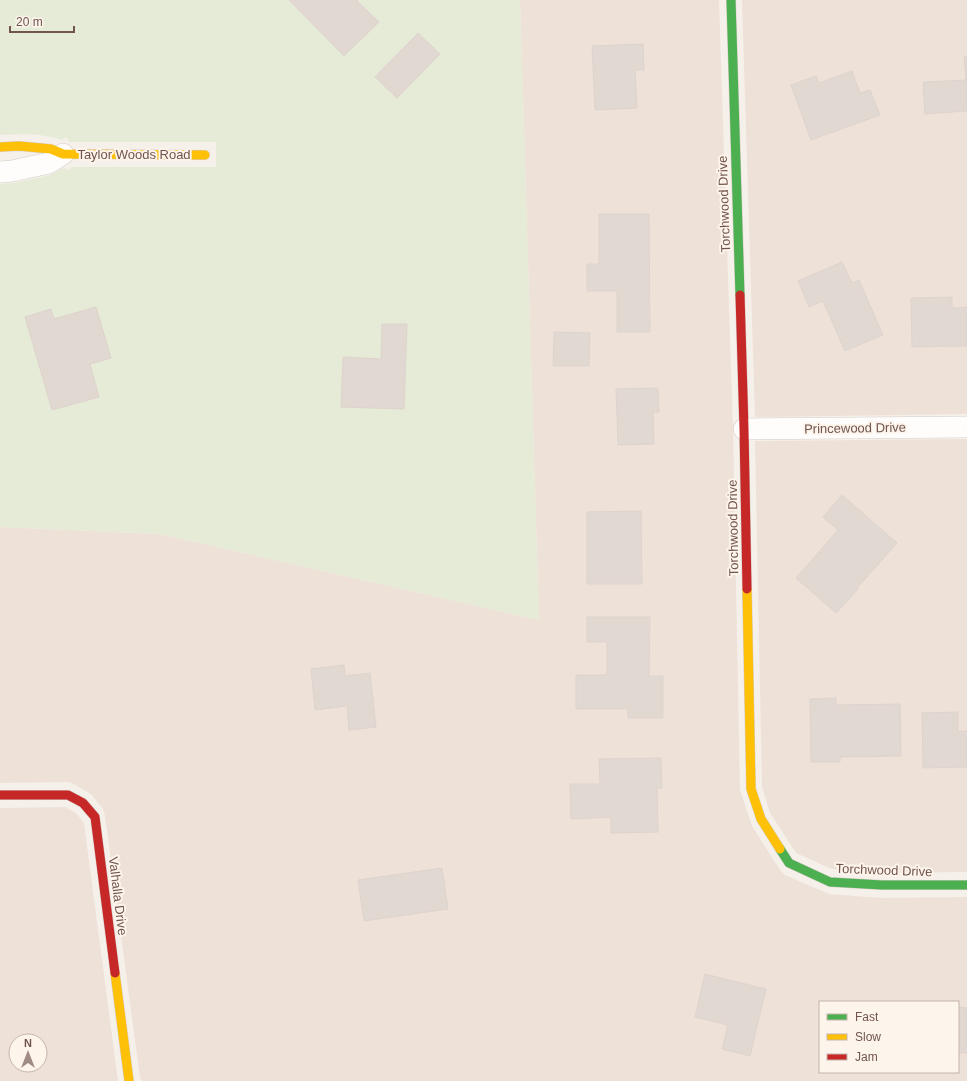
<svg xmlns="http://www.w3.org/2000/svg" width="967" height="1081" font-family="Arial,sans-serif">
<rect width="100%" height="100%" fill="#f6f0ea"/>
<path fill="#eee2d8" fill-rule="evenodd" d="M520 0H719L733 429 740 790 752 826 780 870 785 875 829 894 882 898 967 897V1081H142L140 1078 105 816 103 809 91 794 72 783 68 782 0 783V527L160 534 539 620ZM820 1002H958V1072H820Z
M742 0H967V414L755 417Z
M967 439V872L883 873 832 869 796 853 770 813 762 787 755 441Z
M65 807 76 813 84 823 118 1081H0V808ZM16 1041H40V1065H16Z"/>
<path fill="#e5ebd6" d="M0 0H520L539 620 160 534 0 527V184L14 183 51 175 64 168 70 170 71 167H216V142H69L67 137 62 140C42 133 21 134 0 135Z"/>
<path fill="#e2d8d2" stroke="#ded3cd" d="M289 0H358L357 1 379 22 344 56Z
M418 33 440 54 397 98 375 77Z
M643 44 644 70H635L637 108 595 110 592 46Z
M964 57H967V111L925 114 923 82 966 80Z
M852 71 860 93 870 90 880 115 811 140 791 85 816 76 819 83Z
M599 214H649L650 332H617V291H587V264H599Z
M842 262 852 283 859 280 883 335 845 351 823 301 809 307 798 281Z
M952 297V308L967 307V346L912 347 911 298Z
M96 307 111 358 90 364 99 397 52 410 25 317 51 309 54 319Z
M382 324H407L404 409 341 407 343 357 381 359Z
M554 332 590 333 589 366H553Z
M658 388 659 412H653L654 444 618 445 616 389Z
M842 495 897 543 857 588 858 589 836 613 796 578 838 530 823 517Z
M641 511 642 584H587V512Z
M587 617H650L649 676H663V718H628V709H576V675H607V642H587Z
M344 665 345 676 370 673 376 727 349 730 347 706 315 710 311 669Z
M836 698V705L900 704 901 756 840 757V762H811L810 699Z
M958 712V731H967V767L923 768 922 713Z
M661 758 662 788H657L658 832 611 833V817L571 819 570 784H600L599 759Z
M442 868 448 909 364 921 358 880Z
M705 974 766 989 750 1056 722 1049 728 1025 695 1017Z
M958 1007 967 1008V1053H958Z"/>
<g fill="none" stroke-linecap="round" stroke-linejoin="round">
<defs>
<path id="street" d="M0 172 12 171 49 163 63 154
M744 429 967 427"/>
<path id="fast" d="M731 0 740 295
M780 849 789 863 830 882 882 885H967"/>
<path id="slow" d="M0 147 19 146 51 149 63 154 205 155
M747 589 751 789 761 819 780 849
M115 973 129 1081"/>
<path id="jam" d="M740 295 744 429 747 589
M0 795H68L83 803 95 817 115 973"/>
</defs>
<use href="#street" stroke="#d4ccc7" stroke-width="22"/>
<use href="#fast" stroke="#d4cbc7" stroke-width="10"/>
<use href="#slow" stroke="#d4cbc7" stroke-width="10"/>
<use href="#jam" stroke="#d4cbc7" stroke-width="10"/>
<use href="#street" stroke="#fefdfc" stroke-width="21"/>
<use href="#fast" stroke="#4caf50" stroke-width="9"/>
<use href="#slow" stroke="#ffc107" stroke-width="9"/>
<use href="#jam" stroke="#c62828" stroke-width="9"/>
</g>
<g text-anchor="middle" dominant-baseline="central" stroke-width="4" stroke-linejoin="round" paint-order="stroke">
<g font-size="13" fill="#71554d" stroke="#fdf4ec">
<text x="134" y="154">Taylor Woods Road</text>
<text transform="translate(724 204) rotate(-92)">Torchwood Drive</text>
<text transform="translate(855 428) rotate(-1)">Princewood Drive</text>
<text transform="translate(733 528) rotate(-91)">Torchwood Drive</text>
<text transform="translate(884 870) rotate(2)">Torchwood Drive</text>
<text transform="translate(118 896) rotate(83)">Valhalla Drive</text>
</g>
</g>
<rect x="819" y="1001" width="140" height="72" fill="#fdf4ec" stroke="#c5b4ac"/>
<rect x="827" y="1014" width="20" height="6" fill="#4caf50" stroke="#c5b4ac"/>
<text x="855" y="1021" font-size="12" fill="#71554d">Fast</text>
<rect x="827" y="1034" width="20" height="6" fill="#ffc107" stroke="#c5b4ac"/>
<text x="855" y="1041" font-size="12" fill="#71554d">Slow</text>
<rect x="827" y="1054" width="20" height="6" fill="#c62828" stroke="#c5b4ac"/>
<text x="855" y="1061" font-size="12" fill="#71554d">Jam</text>
<g transform="translate(28 1053)"><circle r="19" fill="#fdf4ec" stroke="#c5b4ac"/>
<path d="M0-3L7 15L0 10L-7 15Z" fill="#a08b84"/>
<text y="-6" font-size="11" font-weight="bold" text-anchor="middle" fill="#71554d">N</text>
</g>
<path d="M10 26v6h64v-6" fill="none" stroke="#71554d" stroke-width="2"/>
<text x="16" y="26" font-size="12" fill="#71554d" stroke="#fdf4ec" stroke-width="3" paint-order="stroke">20 m</text>
</svg>
